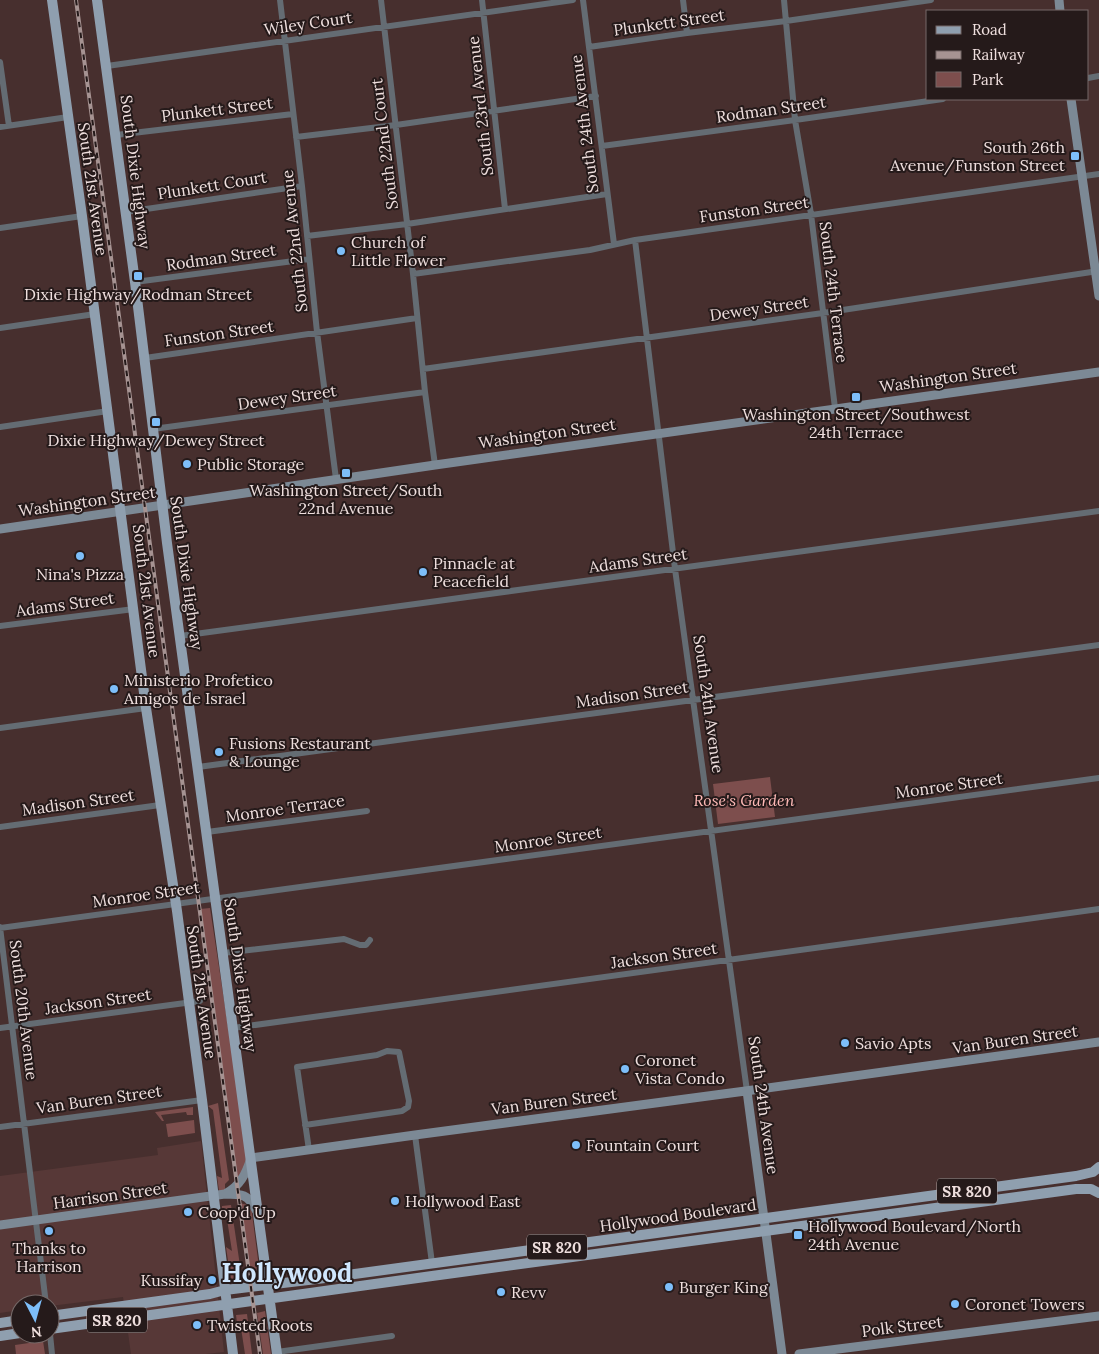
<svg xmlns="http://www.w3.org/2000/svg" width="1099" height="1354" font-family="Lora,serif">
<rect width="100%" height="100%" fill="#472f2e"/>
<path fill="#573837" d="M201 1141 224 1352 206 1354H131L123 1297 50 1306V1304H20V1310L0 1313V1176L158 1155 157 1148Z"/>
<path fill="#7d4e4d" d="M770 777 775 817 718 824 713 784Z
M210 908 236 1079 247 1163 236 1181 200 909Z
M218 1103 229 1180 225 1184V1190L219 1191 217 1176 222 1178 213 1110 208 1106Z
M193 1107V1115H187L186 1112 161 1115 164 1121H162L155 1112Z
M194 1120 195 1133 168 1137 166 1124Z
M240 1203 251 1206 260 1275 257 1277 250 1278Z
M231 1205 242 1279 231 1281 226 1247 232 1251 226 1213 222 1211V1206Z
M265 1311 271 1354H263L257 1313Z
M247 1314 252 1354H245L241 1328 237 1323 236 1315Z
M43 1341 45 1354H16L15 1345Z"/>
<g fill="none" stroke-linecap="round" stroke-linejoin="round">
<path stroke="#646c73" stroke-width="6" d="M280 0 302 186 317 332 336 479
M381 0 413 274 425 392 435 465
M482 0 505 209
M583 0 614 244
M683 0 687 33
M784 0 795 120 811 214 835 408
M589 47 687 33 786 21 931 0
M0 62 9 126
M107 66 573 0
M1088 78 1099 76
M0 127 68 117
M116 135 293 114
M296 137 396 125 596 96
M602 146 795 120 943 99
M126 212 302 186
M0 228 82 216
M307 236 407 224 607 194
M635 240 675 569 747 1091
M413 274 590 250 635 240 1099 174
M135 282 309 259
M0 328 95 314
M145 358 417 318
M423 369 823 313 1098 271
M0 427 108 411
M153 429 425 392
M0 626 134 609
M180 636 1099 511
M0 728 146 708
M198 767 1099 645
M0 827 160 805
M207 832 367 811
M0 927 46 1304
M0 928 1099 778
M223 953 344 939 360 945H366L370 940
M0 1028 200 1001
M233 1028 1099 909
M305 1125 402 1111 408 1107 409 1101 399 1052 387 1051 377 1055 297 1067 309 1150
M0 1127 202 1100
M415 1135 432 1263
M50 1334 52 1354
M277 1352 392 1336"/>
<path stroke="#7c8995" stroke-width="9" d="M1059 0 1060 11
M1071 99 1099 296
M0 529 435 465 1099 372
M747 1091 782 1354
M225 1194C240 1186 246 1174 251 1158L415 1135 753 1090 1099 1042
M0 1225 225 1194C242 1194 248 1194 256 1210
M799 1354 1099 1316"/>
<path stroke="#8f9faf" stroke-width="10" d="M52 0 82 216 146 708 177 911 202 1100 233 1354
M97 0 135 282 167 543 277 1354
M50 1316 210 1294 225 1290 325 1278 1076 1176 1093 1172 1099 1167
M0 1323 20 1320
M50 1329 432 1276 1076 1189H1091L1099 1193
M0 1336 20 1333"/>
<defs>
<path id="rail" d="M76 0 260 1354"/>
</defs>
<use href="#rail" stroke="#a69392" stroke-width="4"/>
<use href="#rail" stroke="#251a1a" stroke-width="2" stroke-dasharray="5.5" stroke-linecap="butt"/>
</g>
<g fill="#7dbef9" stroke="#251a1a" stroke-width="2">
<rect x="1070" y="151" width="10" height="10" rx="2.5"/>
<circle cx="341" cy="251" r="5"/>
<rect x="133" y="271" width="10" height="10" rx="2.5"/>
<rect x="851" y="392" width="10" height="10" rx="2.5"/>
<rect x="151" y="417" width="10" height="10" rx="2.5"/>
<circle cx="187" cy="464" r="5"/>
<rect x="341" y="468" width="10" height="10" rx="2.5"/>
<circle cx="80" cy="556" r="5"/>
<circle cx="423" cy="572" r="5"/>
<circle cx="114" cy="689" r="5"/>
<circle cx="219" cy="752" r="5"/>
<circle cx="845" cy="1043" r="5"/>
<circle cx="625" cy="1069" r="5"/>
<circle cx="576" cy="1145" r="5"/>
<circle cx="395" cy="1201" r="5"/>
<circle cx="188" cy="1212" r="5"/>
<circle cx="49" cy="1231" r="5"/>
<rect x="793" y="1230" width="10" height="10" rx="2.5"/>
<circle cx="212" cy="1280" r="5"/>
<circle cx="669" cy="1287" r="5"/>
<circle cx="501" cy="1292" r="5"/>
<circle cx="955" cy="1304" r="5"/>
<circle cx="197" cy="1325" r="5"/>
</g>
<g text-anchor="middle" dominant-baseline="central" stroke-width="4" stroke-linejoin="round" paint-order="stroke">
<g fill="#251a1a" stroke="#b2a4a3" stroke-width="1">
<rect x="937" y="1178.5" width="60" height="25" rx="4"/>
<rect x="527" y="1234.5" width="60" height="25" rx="4"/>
<rect x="87" y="1307.5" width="60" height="25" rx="4"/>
</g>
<g font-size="15" font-weight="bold" fill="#efdfde">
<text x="967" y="1191">SR 820</text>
<text x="557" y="1247">SR 820</text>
<text x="117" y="1320">SR 820</text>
</g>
<g font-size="16" fill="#efdfde" stroke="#251a1a">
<text transform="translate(669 22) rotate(-8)">Plunkett Street</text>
<text transform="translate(308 23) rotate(-8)">Wiley Court</text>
<text transform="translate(480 106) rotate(-96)">South 23rd Avenue</text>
<text transform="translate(217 109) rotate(-7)">Plunkett Street</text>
<text transform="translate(771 109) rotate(-8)">Rodman Street</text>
<text transform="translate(584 124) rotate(-97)">South 24th Avenue</text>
<text transform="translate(384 144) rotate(-97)">South 22nd Court</text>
<text transform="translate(136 172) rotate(83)">South Dixie Highway</text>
<text transform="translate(212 185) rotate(-9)">Plunkett Court</text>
<text transform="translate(93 189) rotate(82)">South 21st Avenue</text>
<text transform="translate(754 209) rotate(-8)">Funston Street</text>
<text transform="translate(294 241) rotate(-96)">South 22nd Avenue</text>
<text transform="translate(221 257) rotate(-8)">Rodman Street</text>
<text transform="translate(834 292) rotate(83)">South 24th Terrace</text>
<text transform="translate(759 308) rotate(-8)">Dewey Street</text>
<text transform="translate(219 333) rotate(-8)">Funston Street</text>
<text transform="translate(948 377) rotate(-8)">Washington Street</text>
<text transform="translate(287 397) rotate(-8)">Dewey Street</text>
<text transform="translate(547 433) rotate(-8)">Washington Street</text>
<text transform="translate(87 501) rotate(-8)">Washington Street</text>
<text transform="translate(638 560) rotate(-8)">Adams Street</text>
<text transform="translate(187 573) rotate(82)">South Dixie Highway</text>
<text transform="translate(147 591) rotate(83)">South 21st Avenue</text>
<text transform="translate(65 604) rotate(-8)">Adams Street</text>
<text transform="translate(632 694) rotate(-8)">Madison Street</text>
<text transform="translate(709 704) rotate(82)">South 24th Avenue</text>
<text transform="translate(949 785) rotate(-8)">Monroe Street</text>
<text transform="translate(78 802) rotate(-8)">Madison Street</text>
<text transform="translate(285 808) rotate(-8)">Monroe Terrace</text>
<text transform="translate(548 839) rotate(-8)">Monroe Street</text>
<text transform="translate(146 894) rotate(-8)">Monroe Street</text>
<text transform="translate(664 955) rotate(-8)">Jackson Street</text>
<text transform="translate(241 975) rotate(82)">South Dixie Highway</text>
<text transform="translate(202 992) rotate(82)">South 21st Avenue</text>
<text transform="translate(98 1001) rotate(-8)">Jackson Street</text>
<text transform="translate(24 1010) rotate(83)">South 20th Avenue</text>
<text transform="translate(1015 1039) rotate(-8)">Van Buren Street</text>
<text transform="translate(99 1099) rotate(-8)">Van Buren Street</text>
<text transform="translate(554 1101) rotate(-7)">Van Buren Street</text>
<text transform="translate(764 1105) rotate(82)">South 24th Avenue</text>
<text transform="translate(110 1195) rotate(-8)">Harrison Street</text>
<text transform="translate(678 1215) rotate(-8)">Hollywood Boulevard</text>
<text transform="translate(902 1326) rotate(-7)">Polk Street</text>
</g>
<g font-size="16" fill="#efdfde" stroke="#251a1a" text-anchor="start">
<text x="1065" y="147" text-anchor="end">South 26th<tspan x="1065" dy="18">Avenue/Funston Street</tspan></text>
<text x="351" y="242">Church of<tspan x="351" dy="18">Little Flower</tspan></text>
<text x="138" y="294" text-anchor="middle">Dixie Highway/Rodman Street</text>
<text x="856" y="414" text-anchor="middle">Washington Street/Southwest<tspan x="856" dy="18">24th Terrace</tspan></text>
<text x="156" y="440" text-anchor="middle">Dixie Highway/Dewey Street</text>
<text x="197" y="464">Public Storage</text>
<text x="346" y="490" text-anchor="middle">Washington Street/South<tspan x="346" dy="18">22nd Avenue</tspan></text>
<text x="433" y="563">Pinnacle at<tspan x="433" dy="18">Peacefield</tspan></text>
<text x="80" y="574" text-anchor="middle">Nina's Pizza</text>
<text x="124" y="680">Ministerio Profetico<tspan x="124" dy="18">Amigos de Israel</tspan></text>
<text x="229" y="743">Fusions Restaurant<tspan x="229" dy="18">&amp; Lounge</tspan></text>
<text x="855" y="1043">Savio Apts</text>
<text x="635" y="1060">Coronet<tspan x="635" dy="18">Vista Condo</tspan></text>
<text x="586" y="1145">Fountain Court</text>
<text x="405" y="1201">Hollywood East</text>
<text x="198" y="1212">Coop'd Up</text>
<text x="808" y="1226">Hollywood Boulevard/North<tspan x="808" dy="18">24th Avenue</tspan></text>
<text x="49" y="1248" text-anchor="middle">Thanks to<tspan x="49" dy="18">Harrison</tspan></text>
<text x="202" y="1280" text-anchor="end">Kussifay</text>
<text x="679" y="1287">Burger King</text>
<text x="511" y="1292">Revv</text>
<text x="965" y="1304">Coronet Towers</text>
<text x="207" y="1325">Twisted Roots</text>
</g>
<g font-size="16" font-style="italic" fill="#feb9b6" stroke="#251a1a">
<text x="744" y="800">Rose's Garden</text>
</g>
<g font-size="26" font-weight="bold" fill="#cfe6fd" stroke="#251a1a">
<text x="287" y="1272">Hollywood</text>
</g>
</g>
<rect x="926" y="10" width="162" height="90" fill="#251a1a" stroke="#766968"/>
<rect x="936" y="26" width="25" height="8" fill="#8f9faf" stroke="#766968"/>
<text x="972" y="35" font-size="15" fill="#efdfde">Road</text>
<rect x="936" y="51" width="25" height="8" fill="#a69392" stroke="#766968"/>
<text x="972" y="60" font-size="15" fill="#efdfde">Railway</text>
<rect x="936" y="72" width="25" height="15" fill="#7d4e4d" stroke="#766968"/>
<text x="972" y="85" font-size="15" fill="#efdfde">Park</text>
<g transform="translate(35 1319) rotate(174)"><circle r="24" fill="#251a1a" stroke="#766968"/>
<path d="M0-4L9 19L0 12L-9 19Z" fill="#7dbef9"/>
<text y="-8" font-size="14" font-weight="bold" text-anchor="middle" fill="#efdfde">N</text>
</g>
</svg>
